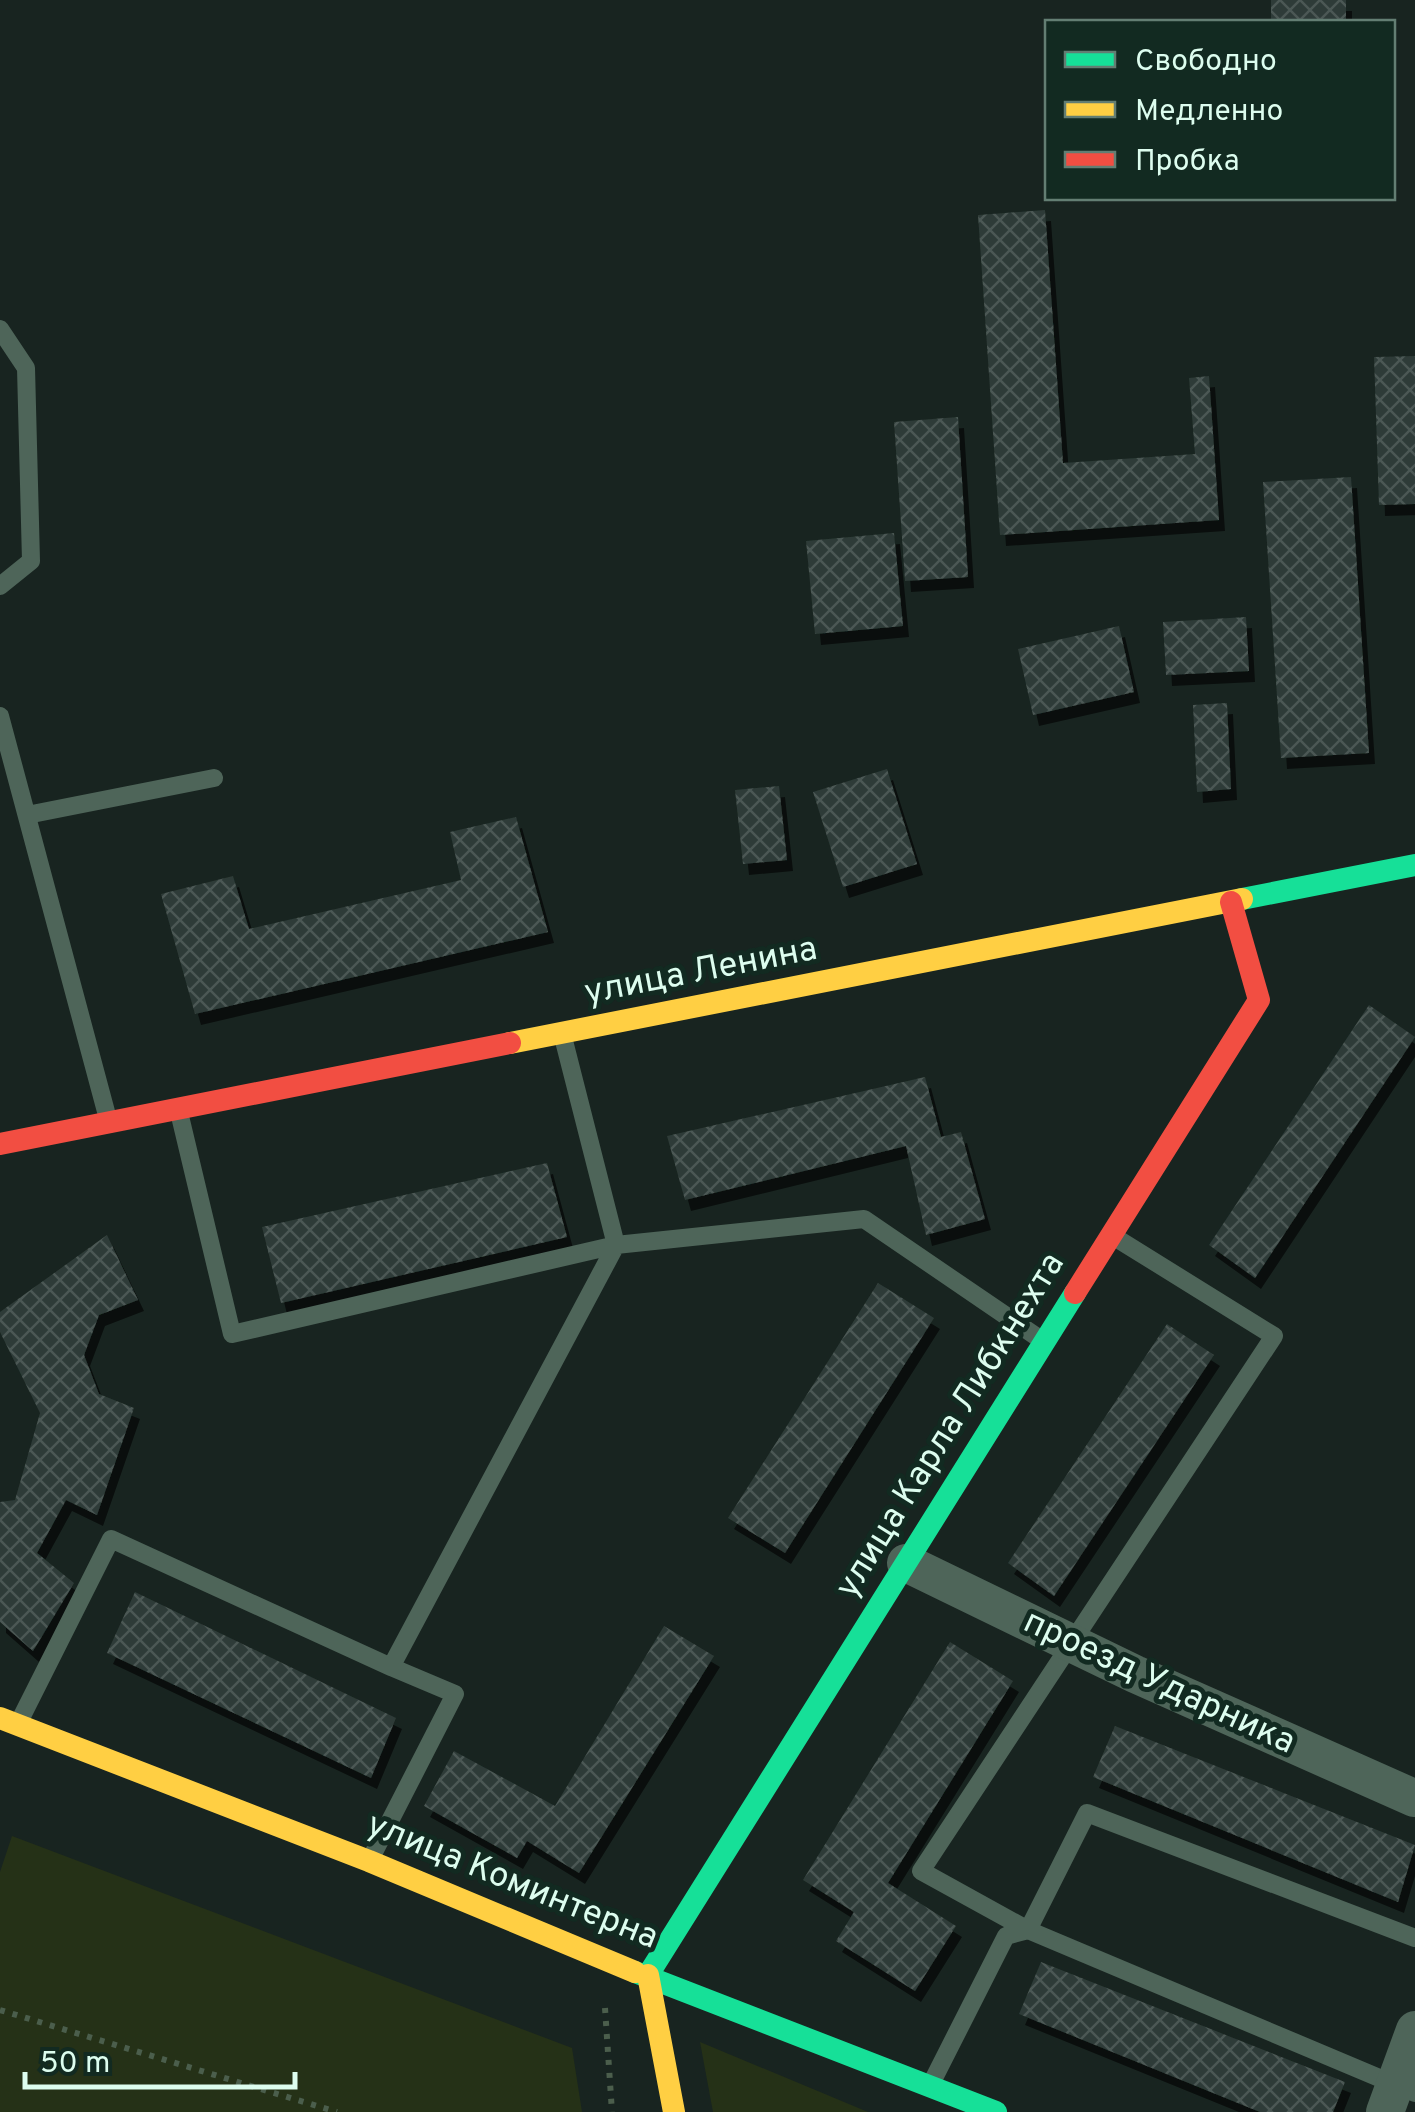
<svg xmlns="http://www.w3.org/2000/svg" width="1415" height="2112" font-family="Overpass,sans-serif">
<defs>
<pattern id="building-cross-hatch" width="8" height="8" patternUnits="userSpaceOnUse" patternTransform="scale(2.5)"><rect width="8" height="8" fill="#2d3b37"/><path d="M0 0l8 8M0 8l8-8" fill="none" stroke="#4b5854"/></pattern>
<filter id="shadow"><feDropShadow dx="6" dy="11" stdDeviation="0" flood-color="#0009"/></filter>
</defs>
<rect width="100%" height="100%" fill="#182420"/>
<path fill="#253117" d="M12 1836 572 2048 582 2112H0V1872Z
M700 2042 868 2112H713Z"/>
<path fill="url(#building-cross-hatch)" filter="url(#shadow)" d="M1271 0H1346V22H1271Z
M1045 210 1063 463 1195 454 1189 378 1209 376 1219 520 1000 535 978 215Z
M1415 356V504L1379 505 1374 357Z
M958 417 968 577 905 581 894 422Z
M1351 477 1369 753 1281 758 1263 482Z
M894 533 903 626 815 634 806 541Z
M1246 617 1249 671 1166 675 1163 622Z
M1119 626 1134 692 1033 715 1018 649Z
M1227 703 1231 789 1197 792 1193 705Z
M887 769 917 864 843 887 813 792Z
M779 786 787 860 743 864 735 790Z
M516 817 548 932 195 1014 161 894 233 876 249 929 461 880 450 832Z
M1369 1005 1415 1037 1255 1278 1209 1245Z
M925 1077 941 1137 961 1132 985 1219 926 1235 906 1146 685 1200 667 1136Z
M547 1163 567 1237 281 1303 262 1227Z
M107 1235 138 1300 99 1315 84 1355 99 1394 134 1408 97 1515 66 1500 37 1553 74 1583 33 1651 0 1622V1502L15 1500 40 1413 0 1332V1312Z
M878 1283 934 1318 785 1553 728 1518Z
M1167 1324 1214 1355 1054 1596 1008 1563Z
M135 1592 396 1718 371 1778 107 1653Z
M664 1626 714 1656 579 1873 527 1841 517 1858 424 1806 454 1751 555 1806Z
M950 1642 1013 1681 888 1883 956 1926 915 1991 836 1941 854 1912 803 1880Z
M1115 1726 1415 1845 1398 1902 1093 1777Z
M1041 1962 1345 2082 1333 2112H1260L1019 2014Z"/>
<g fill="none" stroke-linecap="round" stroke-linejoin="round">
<path stroke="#4b5e4c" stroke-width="6" stroke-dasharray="5 8" stroke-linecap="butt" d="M605 2008 612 2112
M0 2010 337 2112"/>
<path stroke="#4e6559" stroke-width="18" d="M0 329 26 368 31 561 0 586
M0 716 108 1119
M27 815 214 778
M179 1112 232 1334 616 1245 864 1219 1040 1339
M1116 1238 1274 1336 921 1871 1028 1930 1415 2093
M20 1720 111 1539 391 1667
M372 1856 455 1694 391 1667 616 1245 563 1037
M932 2082 1006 1936 1028 1930 1087 1813 1415 1938"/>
<path stroke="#4e6559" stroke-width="38" d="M906 1563 1135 1674 1414 1798
M1385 2112 1415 2030"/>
<path stroke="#16e098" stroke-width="22" d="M1242 899 1415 865
M635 1972 996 2112
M648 1975 1075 1293"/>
<path stroke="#ffcf43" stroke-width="22" d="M510 1043 1242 899
M0 1718 369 1861 635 1972
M648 1975 674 2112"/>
<path stroke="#f24e42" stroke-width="22" d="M0 1144 510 1043
M1075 1293 1259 1000 1231 902"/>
</g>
<g text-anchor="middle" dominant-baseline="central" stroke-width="10" stroke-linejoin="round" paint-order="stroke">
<g font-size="35" fill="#ddfdef" stroke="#122a21">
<text transform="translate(701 972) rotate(-11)">улица Ленина</text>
<text transform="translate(951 1426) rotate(-58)">улица Карла Либкнехта</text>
<text transform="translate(1159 1683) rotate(25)">проезд Ударника</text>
<text transform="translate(512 1882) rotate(22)">улица Коминтерна</text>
</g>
</g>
<rect x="1045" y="20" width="350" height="180" fill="#122a21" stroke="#637e73" stroke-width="2.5"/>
<rect x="1065" y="52" width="50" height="15" fill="#16e098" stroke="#637e73" stroke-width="2.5"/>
<text x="1135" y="70" font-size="30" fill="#ddfdef">Свободно</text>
<rect x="1065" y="102" width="50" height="15" fill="#ffcf43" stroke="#637e73" stroke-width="2.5"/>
<text x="1135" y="120" font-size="30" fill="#ddfdef">Медленно</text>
<rect x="1065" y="152" width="50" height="15" fill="#f24e42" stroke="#637e73" stroke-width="2.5"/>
<text x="1135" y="170" font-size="30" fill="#ddfdef">Пробка</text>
<path d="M25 2072v15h270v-15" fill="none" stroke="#ddfdef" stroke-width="5"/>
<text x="40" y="2072" font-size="30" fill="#ddfdef" stroke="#122a21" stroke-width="8" paint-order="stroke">50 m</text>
</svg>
